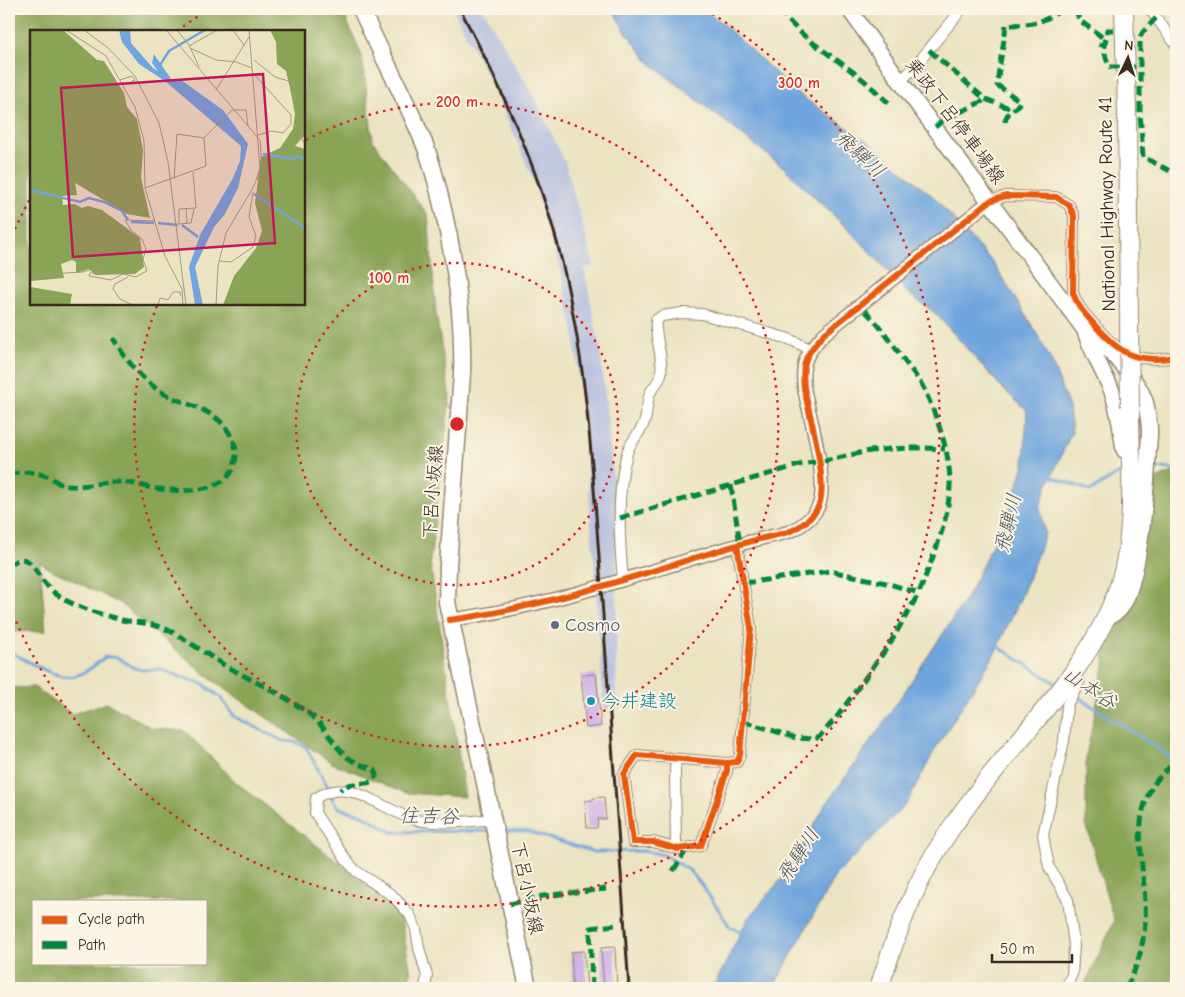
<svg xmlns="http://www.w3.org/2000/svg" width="1185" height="997" font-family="'Comic Neue','Klee One',sans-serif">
<rect width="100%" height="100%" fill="#fcf5e5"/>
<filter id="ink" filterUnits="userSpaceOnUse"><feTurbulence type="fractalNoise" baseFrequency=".02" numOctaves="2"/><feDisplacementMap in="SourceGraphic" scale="10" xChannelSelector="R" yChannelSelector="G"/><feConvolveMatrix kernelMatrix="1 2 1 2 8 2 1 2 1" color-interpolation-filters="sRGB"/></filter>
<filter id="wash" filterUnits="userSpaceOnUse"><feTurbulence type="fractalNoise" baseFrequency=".0096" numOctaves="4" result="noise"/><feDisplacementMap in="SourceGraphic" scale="20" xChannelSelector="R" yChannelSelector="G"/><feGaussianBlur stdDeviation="1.12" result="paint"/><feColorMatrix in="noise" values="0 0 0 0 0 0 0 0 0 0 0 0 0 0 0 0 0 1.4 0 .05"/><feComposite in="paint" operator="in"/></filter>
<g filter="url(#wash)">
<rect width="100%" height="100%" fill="#ece3c2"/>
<path fill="#bbc3de" d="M453 9H483L533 95 565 162 594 266 584 268 600 348 615 496 617 573 616 708H604L585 436 574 333 560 270 531 174 497 96Z"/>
<path fill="#8aa456" stroke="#62673a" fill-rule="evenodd" d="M9 9H342L362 56 373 141 428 215 436 314 450 398 430 562 465 797 406 793 332 763 211 679 121 604 48 568 40 562 46 631 9 632ZM31 31H304V304H31Z
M1176 471V988H1083L1114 921 1086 824V756L1102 679 1109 623 1135 487Z
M34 687 72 714 107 703 152 728 185 731 237 783 399 910 411 973 406 988H9V688ZM34 901H206V963H34Z"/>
<path fill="#70a5dd" stroke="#56687e" d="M612 9H703L723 24 797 93 867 141 935 198 993 263 1033 327 1052 362 1069 408 1072 432 1046 489 1040 507 1045 534 1022 595 993 657 936 748 907 803 835 876 773 988H713L748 918 788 871 825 806 889 715 967 597 1013 502 1024 464 1027 411 1002 388 936 314 908 293 859 240 783 167 650 63 625 31Z"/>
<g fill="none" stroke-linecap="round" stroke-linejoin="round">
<path stroke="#70a5dd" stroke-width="3" d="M1152 470 1163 468 1176 470
M1048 475 1091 491 1117 474 1126 473
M994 644 1057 684
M9 651C26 660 56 680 75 676 87 673 96 664 105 657H117L134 668 143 670 161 669 180 677 203 684 220 697 235 717 283 741 295 742 306 747 326 784 334 802 339 808 363 815 392 832 490 831
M1075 695 1159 749 1176 762
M501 831H526L594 852 644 851 664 855 689 870 704 888 730 927 744 933"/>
</g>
<g id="blocks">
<path fill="#ccade9" d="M596 674 601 726 586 728 581 675Z
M604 797 606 819H598L597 828H587L585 801 593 800V798Z
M615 947 617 988H604L601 948Z
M584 951 587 988H573L571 952Z"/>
</g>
</g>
<g filter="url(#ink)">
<use href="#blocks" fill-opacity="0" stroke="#948670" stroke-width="1"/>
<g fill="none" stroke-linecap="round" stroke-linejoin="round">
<defs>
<path id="minor" d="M1150 9 1176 45
M900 81 912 70 962 9
M990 201 1006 196 1056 197 1069 205 1074 216 1073 293C1077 305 1084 313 1092 322 1118 353 1135 364 1176 357
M623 579C619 539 616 488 628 450 632 440 640 433 644 423 648 414 646 403 650 393 653 387 660 381 661 374 664 356 654 338 656 320L662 316 682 313 702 314 789 339 810 349
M727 763V771L701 846 678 849 653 842H633L624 774 637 755 727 763 737 762 740 755 751 628 737 545
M676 848 675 769 676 759
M425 988 427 976 419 948 416 929 410 915 393 896 356 871 346 860 315 813 316 798C352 773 388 817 423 821 445 824 469 822 492 819
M1066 988 1072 974 1074 945 1068 900 1049 867 1043 835 1064 741 1067 705 1079 682 1071 675"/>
<path id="tertiary" d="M449 620C541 608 629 578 717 551 734 546 751 541 768 537 777 535 789 533 797 528 805 523 814 516 818 507 830 485 809 414 804 388 801 362 806 354 824 334L990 201"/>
<path id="secondary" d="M849 9 900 81 1084 329C1091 350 1102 369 1111 389 1119 409 1121 430 1124 450
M1084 329C1105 344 1136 376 1145 401 1147 407 1148 416 1149 423 1151 434 1148 446 1148 457 1146 491 1140 584 1120 609 1117 613 1111 615 1107 618"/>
<path id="primary" d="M361 9C381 54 405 97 424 143 432 162 437 184 442 205 455 260 464 316 462 374L448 566 447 602 528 988"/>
<path id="trunk" d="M1124 9 1127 111 1129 321
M879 988C889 957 899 926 913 896 927 864 946 834 967 806 1019 734 1090 672 1119 586 1137 531 1130 464 1130 407"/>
</defs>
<use href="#minor" stroke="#948670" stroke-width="12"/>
<use href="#tertiary" stroke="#948670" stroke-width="15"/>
<use href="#secondary" stroke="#948670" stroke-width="18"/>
<use href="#primary" stroke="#948670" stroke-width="19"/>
<use href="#trunk" stroke="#948670" stroke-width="20"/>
<use href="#minor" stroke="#fff" stroke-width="10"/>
<use href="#tertiary" stroke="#fff" stroke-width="12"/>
<use href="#secondary" stroke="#fff" stroke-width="15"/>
<use href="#primary" stroke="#fff" stroke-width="16"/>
<use href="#trunk" stroke="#fff" stroke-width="18"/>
<path stroke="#3b2a1e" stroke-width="3" d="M460 9C500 84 536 163 558 246 587 357 593 472 601 586 611 720 619 854 629 988"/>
<defs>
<path id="trunk-bridge" d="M1129 321 1130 407"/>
</defs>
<use href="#trunk-bridge" stroke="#948670" stroke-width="20" stroke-linecap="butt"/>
<use href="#trunk-bridge" stroke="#fff" stroke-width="18"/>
<path stroke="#00873e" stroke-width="5" stroke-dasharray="10 5" stroke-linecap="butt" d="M780 9C796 35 833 56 857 75 868 83 878 94 889 103
M1076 9 1079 20 1102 37 1101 47
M1156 18 1143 32 1140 37V112L1143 157 1176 174
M1114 30H1107C1105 45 1102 53 1110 67H1140
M929 50 978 93 985 99 1012 109
M1005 122C1006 111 1017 110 1020 101L997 85C999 64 1004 45 1006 25 1020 25 1037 24 1050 17 1056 14 1058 11 1065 9
M935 127 944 120 983 101 985 99
M9 475C23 471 36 471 49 477 53 479 58 483 62 485 81 489 100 481 119 482 133 482 146 488 160 489 181 492 226 493 234 466 238 453 236 442 228 431 213 406 179 405 157 389 138 376 125 358 113 338
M731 485 740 544
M620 518 806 463C829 462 849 454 871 451 895 448 921 447 945 449
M9 566C28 548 34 570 45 583 50 590 57 595 65 600 82 609 103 615 122 620 138 623 155 623 170 631 189 641 206 654 224 665 254 682 286 695 313 717 326 728 334 746 347 757 355 763 365 766 375 770L376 776 371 782C360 785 349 781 340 790
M744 583 830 571 886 583 919 593C932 559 948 524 950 487 951 455 938 420 925 391 920 380 910 369 903 359 890 340 877 321 860 306
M743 721 796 738 813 739 819 737 836 718 889 645 919 593
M673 871 684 854 685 848
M510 904 543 896 606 889
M592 988 590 928 616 925
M1126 988C1140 964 1147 931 1145 903 1143 851 1125 799 1176 762"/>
<defs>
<path id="cycleway" d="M449 620C541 608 629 578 717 551 734 546 751 541 768 537 777 535 789 533 797 528 805 523 814 516 818 507 830 485 809 414 804 388 801 362 806 354 824 334L990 201 1006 196 1056 197 1069 205 1074 216 1073 293C1077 305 1084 313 1092 322 1118 353 1135 364 1176 357
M727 763V771L701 846 678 849 653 842H633L624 774 637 755 727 763 737 762 740 755 751 628 737 545"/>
</defs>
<use href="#cycleway" stroke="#fcf5e5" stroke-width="9"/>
<use href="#cycleway" stroke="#e8590c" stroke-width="6"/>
</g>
</g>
<g fill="none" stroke="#d62828" stroke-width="2.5" stroke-dasharray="2.5 5">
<circle cx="457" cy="424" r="161"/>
<path d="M306 140A322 322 0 1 1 157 306"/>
<path d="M9 243A483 483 0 0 1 31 197M177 31A483 483 0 0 1 208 10M706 10A483 483 0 1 1 9 605"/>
</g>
<circle fill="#5c6f8a" stroke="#fcf5e5" stroke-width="2" cx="555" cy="625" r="5"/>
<circle fill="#0f9aa8" stroke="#fcf5e5" stroke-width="2" cx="591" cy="701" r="5"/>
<g text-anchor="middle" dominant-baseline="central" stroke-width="4" stroke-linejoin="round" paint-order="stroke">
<g font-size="19" fill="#3b2a1e" stroke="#fcf5e5">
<text transform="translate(955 121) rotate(53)">乗政下呂停車場線</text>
<text transform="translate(1107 204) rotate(-91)">National Highway Route 41</text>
<text transform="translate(433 492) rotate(-86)">下呂小坂線</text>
<text transform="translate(527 888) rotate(78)">下呂小坂線</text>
</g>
<g font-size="19" fill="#4e5e75" stroke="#fcf5e5" text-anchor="start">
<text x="565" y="625">Cosmo</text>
</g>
<g font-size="19" fill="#0d838f" stroke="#fcf5e5" text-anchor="start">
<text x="601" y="701">今井建設</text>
</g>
<g font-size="20" font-style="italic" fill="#4e5561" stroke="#fcf5e5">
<text transform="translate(860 154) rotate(43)">飛騨川</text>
<text transform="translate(1008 523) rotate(-77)">飛騨川</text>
<text transform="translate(1090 688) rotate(33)">山本谷</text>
<text transform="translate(429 816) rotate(1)">住吉谷</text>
<text transform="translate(798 855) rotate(-57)">飛騨川</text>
</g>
</g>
<g transform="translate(30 30)">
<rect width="275" height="275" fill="#ece3c2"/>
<path d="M0 0H33L67 30 74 31 94 63 97 77 107 89 113 120 111 148 120 188 97 184 45 153 47 165 32 166 33 175 45 174 52 178 58 176 72 180 110 208 114 237 105 244 65 245 59 239 46 243V232L42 230 31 234 34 248 1 251 0 255ZM240 0H275V105L265 116 275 119V275H193L204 246 226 218 232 201 225 173 231 127 250 118 263 99 265 84 261 63 256 41 247 34 246 12ZM0 257 42 264 40 275H0Z" fill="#8aa456"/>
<path d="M89 0H100L101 13 123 38 128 41 122 33 124 24 141 49 151 50 193 80 218 114 208 158 195 184 184 197 165 237 173 275H165L159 237 170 205 203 148 210 131 211 116 135 51 109 34 92 12Z" fill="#70a5dd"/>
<path fill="none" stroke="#70a5dd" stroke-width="2.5" d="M130 35 139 21 175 0M233 124 262 129 268 126 275 130M0 160 50 172 59 168 74 172 92 181 98 190M224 164 275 198M101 192 124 193M128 193 148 195M152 195 168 207"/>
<path fill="none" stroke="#a59980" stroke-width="1" d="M36 0 76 26 105 77 114 111 115 158 135 226 152 259 153 275M54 0 77 17 105 46 129 93 138 132 156 275M136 0 230 110 232 136 227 150M147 0 159 15 169 37M203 0 214 15M159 16 187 0M160 18 186 30 206 32 222 38M224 30 245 47 262 52 275 82M223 43 261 85V94L253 103 242 101 228 105M90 50 102 46 105 50 101 52M186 60 219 7M275 87 271 108 275 114M163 142 166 178 149 179V194L161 193 164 179M144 149 147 104 174 108M115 158 176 136 174 108 202 80H216L218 96M156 179 157 194M190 231 201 232 223 217 226 206 219 187 223 162M0 245 53 242 68 237 72 242 60 243 59 246 81 250 93 244 106 247 117 241 113 229 116 219 112 209 101 200 95 190 125 191M98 247 85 254 83 259 90 269 103 275M128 275 130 268 138 270 143 262H150L151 266M186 275 188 236 196 203 224 156 230 138 219 0"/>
<path fill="#c2185b" fill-opacity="0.15" stroke="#c2185b" stroke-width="2.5" d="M233 44 245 213 43 227 31 58Z"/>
<rect width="275" height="275" fill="none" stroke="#3b2a1e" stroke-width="2.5"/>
</g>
<circle cx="457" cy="424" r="8" fill="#d62828" stroke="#fcf5e5" stroke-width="2.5"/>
<g font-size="15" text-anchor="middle" font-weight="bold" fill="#d62828" stroke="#fcf5e5" stroke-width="4" stroke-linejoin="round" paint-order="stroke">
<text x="799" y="88">300 m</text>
<text x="457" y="107">200 m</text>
<text x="389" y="283">100 m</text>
</g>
<rect width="1185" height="997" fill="none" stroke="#fcf5e5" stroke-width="30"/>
<rect x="32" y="900" width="175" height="65" fill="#fcf5e5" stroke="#afa495"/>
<rect x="42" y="916" width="25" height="8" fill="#e8590c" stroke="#afa495"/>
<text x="78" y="924" font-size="15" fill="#3b2a1e">Cycle path</text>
<rect x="42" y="941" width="25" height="8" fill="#00873e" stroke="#afa495"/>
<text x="78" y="950" font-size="15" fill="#3b2a1e">Path</text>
<g transform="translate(1128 58) rotate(4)" stroke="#fcf5e5" stroke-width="4" paint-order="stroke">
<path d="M0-4L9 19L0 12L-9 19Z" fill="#3b2a1e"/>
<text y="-8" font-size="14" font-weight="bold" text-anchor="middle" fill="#3b2a1e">N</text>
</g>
<path d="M992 954v8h80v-8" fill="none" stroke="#3b2a1e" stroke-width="2.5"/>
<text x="1000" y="954" font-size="15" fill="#3b2a1e" stroke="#fcf5e5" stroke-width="4" paint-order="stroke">50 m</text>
</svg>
